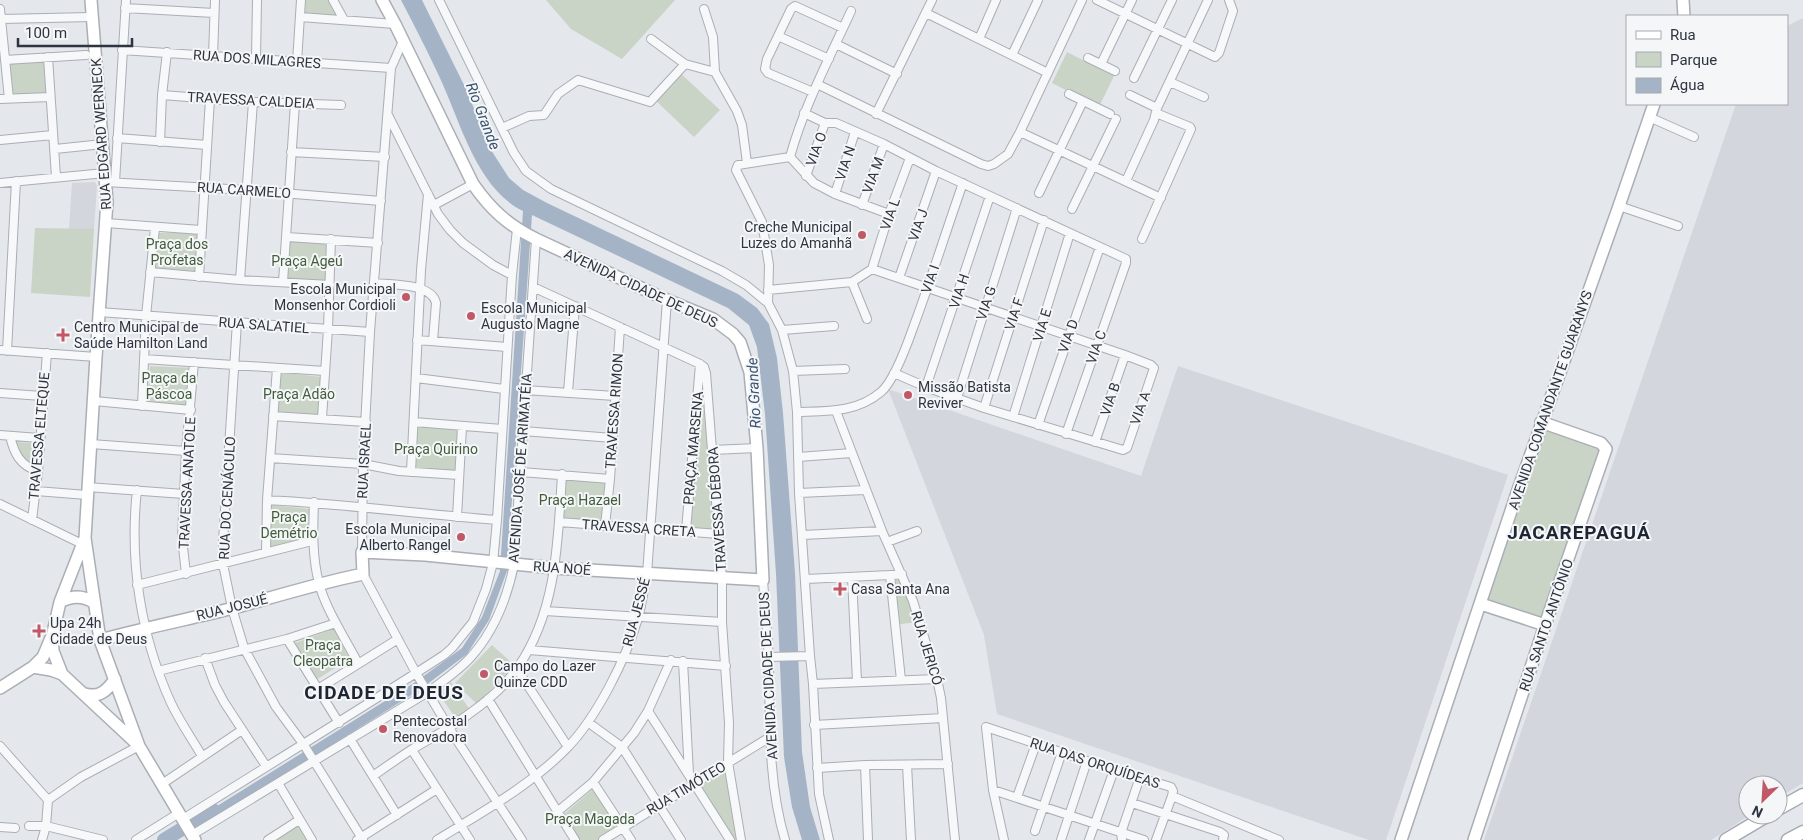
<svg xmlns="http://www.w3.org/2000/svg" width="1803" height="840" font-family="Roboto,sans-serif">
<rect width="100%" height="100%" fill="#e4e7eb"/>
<path fill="#d3d6dc" d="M1803 18V783L1778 798V785H1748V815H1750L1711 840H1484L1736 104H1787V26Z
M95 182 97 186 94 229H69L72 183Z
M1178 366 1508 475 1386 840H1369L997 714 984 635 888 389 1141 476Z"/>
<path fill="#cad4c6" d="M304 0H330L338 18 303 16Z
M546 0H675L622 59 571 29Z
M1067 52 1114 76 1099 107 1052 83Z
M44 60 47 95 11 97 9 62Z
M677 70 720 110 694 137 652 97Z
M35 228 94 229 90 297 31 293Z
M157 233H199L197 274 156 272Z
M289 239 328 242 326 282 286 279Z
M697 361 704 365 716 531 687 529Z
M150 366 192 368 188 408 147 404Z
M280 372 321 377 319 415 278 413Z
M416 423 458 427 456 474 412 470Z
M1542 423 1593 441 1603 454 1543 619 1485 599Z
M14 442 36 443 34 467 22 460Z
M563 479 606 481 604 521 559 518Z
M272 505 309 509 308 539 270 548Z
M896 575 907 598 917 622 894 625Z
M336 628 352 657 316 680 295 643Z
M492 645 514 665 477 704 455 683Z
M451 682 470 710 456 719 438 692Z
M728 767 738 840H735L699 785Z
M594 788 620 826 599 840H579L563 815Z
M296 820 309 840H264Z"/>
<path fill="#a4b4c6" d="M401 0H422L466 89 491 150 509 178 523 190 547 203 738 294 757 308 769 324 777 358 783 413 795 573 802 752 810 807 820 840H802L792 807 784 757 776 574 765 414 757 347 749 325 728 308 532 215 507 571 489 620 467 654 421 689 203 826 198 818 417 681 462 648 482 617 500 571 523 211C476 188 460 120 439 76 427 50 414 25 401 0Z"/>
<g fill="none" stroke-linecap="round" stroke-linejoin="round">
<path stroke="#a4b4c6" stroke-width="14" d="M164 840 213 810"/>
<defs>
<path id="street" d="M333 0 344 20
M439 0 514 153 526 171 551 189 722 271 746 285 768 303
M1097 0 1215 57 1219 53 1233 11 1229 0
M125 8 214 13
M0 9 9 99
M704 9 713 37 715 72 737 111 742 125 747 163
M926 13 1048 73
M300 17 395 24
M1 19 91 17
M778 36 829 59
M651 39 685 64 715 72
M979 39 996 0
M836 44 897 74
M122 50 391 68
M1012 55 1038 0
M213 56 215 0
M48 57 56 177
M1088 58 1115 71
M256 59 257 0
M5 60 86 55
M297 62 301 0
M1101 64 1132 0
M1134 78 1172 0
M1170 82 1204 97
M817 84 981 164 988 166 994 164 1008 154 1020 132 1082 0
M813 92 768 73 765 69 767 59 791 9 795 6 843 28
M1069 94 1110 114
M162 95 253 102 341 105
M1130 95 1157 108
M0 99 50 97
M804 113 825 123H836L884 144 936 171 1126 259V263L1066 434
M876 114 932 0
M388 115 438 214 450 230 463 243 493 265 512 275
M1649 117 1694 137
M502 128 529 116 544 115 558 94 578 80 650 102 685 64
M1020 132 1161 198
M117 138 207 145
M0 140 53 135
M160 142 162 95 167 52
M55 149 103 144
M291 152 385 157
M790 157 738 165 736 170 762 222 769 265 768 303 782 330 793 371 797 412 799 493 810 656 813 684 819 794 829 840
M790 157C804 106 829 59 851 11
M790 157 814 183 835 194 889 214
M806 176 825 123
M1126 181 1154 120 1157 108 1208 0
M106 182 246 190 381 201
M115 182 126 0
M0 183 105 173
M1039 193 1083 101
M835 194 855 132
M434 205 473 184
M862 205 884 144
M1619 206 1678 226
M1072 209 1116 119
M106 223 201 230
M287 237 378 243
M1142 239 1191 129 1190 127 1156 113
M872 269 889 214 910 158
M150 272 240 280 330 285
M199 277 210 99
M899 278 936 171
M240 280 253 102
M283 282 295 103
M852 282 867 319
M374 283C391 285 432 283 436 303L433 341
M533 287 700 364 704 367 706 373 722 578V622L729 723 728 762 741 840
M768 290 852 282 872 269 1125 355 1151 365 1154 368 1127 448 1123 450 984 408 926 387 894 373
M99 312 370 332
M237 322 223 542V564L232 608 244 648 276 707 304 745 363 840
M782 330 834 326
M417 340 507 347
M0 350 96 357
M7 351 16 181
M144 359 325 371
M793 371 845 369
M416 378 504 389
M926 387 990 196
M525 390 615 396
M568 392 575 306
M0 393 42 396
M957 398 1017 208
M94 401 191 410
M142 406 146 316 155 228
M984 408 1044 220
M836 411 882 531 913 601 937 679 941 698 955 840
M797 412C827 411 856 413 881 392 894 381 907 345 913 328 931 280 946 231 963 183
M273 416 366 422
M1013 417 1070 233
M322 418 328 329 331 239
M414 422 502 429
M1038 425 1100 247
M523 431 613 438
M0 435 39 438
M10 436C14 453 20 466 38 471
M1095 442 1125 355
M91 444 186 451
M712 450 757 448
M798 457 852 453
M270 458 363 464 399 471 459 475
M411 472 421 270 428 194
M521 472 610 479
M87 487 184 494
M137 490C129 562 141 637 171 703 180 722 192 739 202 756
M36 491 87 495
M799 493 865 490
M267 500C344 504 420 514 497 520
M314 502C313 529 312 557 319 583 325 608 346 640 358 663
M0 504 82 544
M457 517 462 427
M32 520 38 471 47 353
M559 522 719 534
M605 526 610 479 620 327
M686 531 700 364
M803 535 882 531
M887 542 917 531
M266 552 267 500 277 368
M362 552 363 464 370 332 391 68 403 41
M186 574 182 538 186 451 194 362
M363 574 416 673 449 728 522 840
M852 577 857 681
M806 579 890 575
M763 580C765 608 768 636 769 665 770 723 768 783 785 840
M137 585 312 541
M545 611 722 622
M287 639 339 723
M529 650 726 666
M768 657 810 656
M205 658 215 685 224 702 266 766
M683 661 689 774
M517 669 568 747
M158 671 287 639 336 623
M901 680 890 575 902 574
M813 684 937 679
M318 689 398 639
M488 699 575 840
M648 711 730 840
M589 723 622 747 681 840
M814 725 943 718
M350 739 397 815
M0 746 48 800
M412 750 470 840
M865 765 868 840
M907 765 911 840
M817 768 865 765 948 764
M373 776C387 766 400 757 414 748 433 737 452 727 469 714 486 702 506 685 518 667 557 611 558 540 562 474
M593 782 631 840
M278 783 312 840
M162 784 242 730
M993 790 1144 840
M1017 797 1036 744
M48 800 81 777 139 746
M1132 803 1220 832 1224 835 1223 840
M557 812 593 782 634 733 648 711 671 660
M183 819C270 764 358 711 444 655L452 648 473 622 486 589 493 563 497 520 512 275 517 229
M29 826H46L103 840
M0 827 15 828
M1035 831 1062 752
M192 835 428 692C443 681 458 671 470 658 493 633 507 598 514 565L536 239
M42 840 46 826 48 800
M136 840 179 813
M268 840 299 820
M357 840 437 789
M437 840C482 812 530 786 567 748 597 717 626 659 638 618 642 604 644 588 647 574L667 300
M603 840 770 737
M1004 840 993 790 986 727 1114 770 1171 787 1173 791 1172 796 1279 840
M1061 840 1087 761
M1089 840 1114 770
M1122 840 1121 833 1140 777
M1156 840 1172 796"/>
<path id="secondary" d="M91 0 107 202 96 357 85 538 100 640 139 746 195 840
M1683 0 1684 16
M85 538 60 602 52 637 53 651 62 674 136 743
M60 602C71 596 82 595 93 602
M1481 604 1545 625
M100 640C144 628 189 619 234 608 277 596 319 583 363 574L362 552 425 555 554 568 763 580 757 448 750 372 740 342 733 334 713 319 667 300 536 239C508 225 491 210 473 184L395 24 382 0
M33 667 51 670 62 674
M0 688 33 667 43 657 51 638
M85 694C99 698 107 691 115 679
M1401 840 1517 493 1619 206 1654 104
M1474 840 1545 625 1606 449 1601 443 1541 422"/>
<path id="primary" d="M1778 809 1803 795
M1726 840 1768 815
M1788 840 1803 832"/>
</defs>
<use href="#street" stroke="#aaaeb5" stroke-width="10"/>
<use href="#secondary" stroke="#aaaeb5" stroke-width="14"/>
<use href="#primary" stroke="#a5abb5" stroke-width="15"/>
<use href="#street" stroke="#f7f8f9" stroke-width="8"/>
<use href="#secondary" stroke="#fff" stroke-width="11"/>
<use href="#primary" stroke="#fff" stroke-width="12"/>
</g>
<g fill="#c15867" stroke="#f4f6f8" stroke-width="2">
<circle cx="862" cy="235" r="5"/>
<circle cx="406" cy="297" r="5"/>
<circle cx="471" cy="316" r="5"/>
<path d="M60.5 327.5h5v5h5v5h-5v5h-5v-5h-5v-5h5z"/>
<circle cx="908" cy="395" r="5"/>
<circle cx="461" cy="537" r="5"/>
<path d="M837.5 581.5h5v5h5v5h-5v5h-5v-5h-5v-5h5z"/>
<path d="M36.5 623.5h5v5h5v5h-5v5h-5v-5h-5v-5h5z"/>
<circle cx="484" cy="674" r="5"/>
<circle cx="383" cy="729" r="5"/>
</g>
<g text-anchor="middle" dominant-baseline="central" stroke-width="4" stroke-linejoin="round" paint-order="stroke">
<g font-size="14" fill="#2e3541" stroke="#f4f6f8">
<text transform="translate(257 59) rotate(4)">RUA DOS MILAGRES</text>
<text transform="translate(251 100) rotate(3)">TRAVESSA CALDEIA</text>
<text transform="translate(101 134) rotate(-94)">RUA EDGARD WERNECK</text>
<text transform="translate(816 149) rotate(-70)">VIA O</text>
<text transform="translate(845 163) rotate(-72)">VIA N</text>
<text transform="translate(873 175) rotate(-70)">VIA M</text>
<text transform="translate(244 190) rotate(4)">RUA CARMELO</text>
<text transform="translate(890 214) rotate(-71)">VIA L</text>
<text transform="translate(918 225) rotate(-71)">VIA J</text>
<text transform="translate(930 279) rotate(-71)">VIA I</text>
<text transform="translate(641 288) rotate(25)">AVENIDA CIDADE DE DEUS</text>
<text transform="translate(959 291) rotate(-72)">VIA H</text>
<text transform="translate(986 303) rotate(-72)">VIA G</text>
<text transform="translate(1014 314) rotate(-72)">VIA F</text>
<text transform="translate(264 325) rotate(4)">RUA SALATIEL</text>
<text transform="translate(1042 325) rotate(-73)">VIA E</text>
<text transform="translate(1068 336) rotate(-71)">VIA D</text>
<text transform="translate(1096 347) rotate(-71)">VIA C</text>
<text transform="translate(1110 399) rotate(-71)">VIA B</text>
<text transform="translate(1550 400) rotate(-71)">AVENIDA COMANDANTE GUARANYS</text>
<text transform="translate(1140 408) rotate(-71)">VIA A</text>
<text transform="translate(614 411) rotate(-86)">TRAVESSA RIMON</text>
<text transform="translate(39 436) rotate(-85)">TRAVESSA ELTEQUE</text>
<text transform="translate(693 448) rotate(-85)">PRAÇA MARSENA</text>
<text transform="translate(364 461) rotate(-87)">RUA ISRAEL</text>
<text transform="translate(520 468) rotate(-86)">AVENIDA JOSÉ DE ARIMATÉIA</text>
<text transform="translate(187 483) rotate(-87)">TRAVESSA ANATOLE</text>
<text transform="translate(227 498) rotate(-87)">RUA DO CENÁCULO</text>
<text transform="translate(717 509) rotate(-94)">TRAVESSA DÉBORA</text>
<text transform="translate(639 528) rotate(4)">TRAVESSA CRETA</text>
<text transform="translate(562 568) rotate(4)">RUA NOÉ</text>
<text transform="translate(232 607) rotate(-14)">RUA JOSUÉ</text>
<text transform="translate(636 612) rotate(-75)">RUA JESSÉ</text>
<text transform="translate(1546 625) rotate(-71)">RUA SANTO ANTÔNIO</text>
<text transform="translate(927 648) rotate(73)">RUA JERICÓ</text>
<text transform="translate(768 676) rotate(-93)">AVENIDA CIDADE DE DEUS</text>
<text transform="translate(1095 763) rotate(18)">RUA DAS ORQUÍDEAS</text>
<text transform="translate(686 788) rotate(-31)">RUA TIMÓTEO</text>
</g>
<g font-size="14" fill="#2e3541" stroke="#f4f6f8" text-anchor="start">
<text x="852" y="227" text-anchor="end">Creche Municipal<tspan x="852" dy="16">Luzes do Amanhã</tspan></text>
<text x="396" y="289" text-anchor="end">Escola Municipal<tspan x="396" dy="16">Monsenhor Cordioli</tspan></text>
<text x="481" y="308">Escola Municipal<tspan x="481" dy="16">Augusto Magne</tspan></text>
<text x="74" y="327">Centro Municipal de<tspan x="74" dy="16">Saúde Hamilton Land</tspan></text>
<text x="918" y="387">Missão Batista<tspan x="918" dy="16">Reviver</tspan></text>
<text x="451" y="529" text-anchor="end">Escola Municipal<tspan x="451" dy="16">Alberto Rangel</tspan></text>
<text x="851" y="589">Casa Santa Ana</text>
<text x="50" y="623">Upa 24h<tspan x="50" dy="16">Cidade de Deus</tspan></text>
<text x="494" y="666">Campo do Lazer<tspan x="494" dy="16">Quinze CDD</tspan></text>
<text x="393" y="721">Pentecostal<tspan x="393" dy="16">Renovadora</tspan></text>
</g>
<g font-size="14" fill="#425c3c" stroke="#f4f6f8">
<text x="177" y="244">Praça dos<tspan x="177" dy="16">Profetas</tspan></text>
<text x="307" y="261">Praça Ageú</text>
<text x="169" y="378">Praça da<tspan x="169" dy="16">Páscoa</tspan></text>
<text x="299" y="394">Praça Adão</text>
<text x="436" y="449">Praça Quirino</text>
<text x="580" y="500">Praça Hazael</text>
<text x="289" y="517">Praça<tspan x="289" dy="16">Demétrio</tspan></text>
<text x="323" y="645">Praça<tspan x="323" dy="16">Cleopatra</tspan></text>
<text x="590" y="819">Praça Magada</text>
</g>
<g font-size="15" font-style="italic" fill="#3c5371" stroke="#f4f6f8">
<text transform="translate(483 116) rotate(69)">Rio Grande</text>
<text transform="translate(754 393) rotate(-93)">Rio Grande</text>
</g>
<g font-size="19" font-weight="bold" letter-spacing="1" fill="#1f2633" stroke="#f4f6f8">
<text x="1579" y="532">JACAREPAGUÁ</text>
<text x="384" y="692">CIDADE DE DEUS</text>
</g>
</g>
<rect x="1626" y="15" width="162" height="90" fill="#f4f6f8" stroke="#a5a9af"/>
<rect x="1636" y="31" width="25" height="8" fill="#ffffff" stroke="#a5a9af"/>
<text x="1670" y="40" font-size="15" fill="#2e3541">Rua</text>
<rect x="1636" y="52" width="25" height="15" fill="#cad4c6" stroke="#a5a9af"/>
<text x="1670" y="65" font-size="15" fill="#2e3541">Parque</text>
<rect x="1636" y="78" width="25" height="15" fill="#a4b4c6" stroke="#a5a9af"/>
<text x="1670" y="90" font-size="15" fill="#2e3541">Água</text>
<g transform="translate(1763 800) rotate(205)"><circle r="24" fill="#f4f6f8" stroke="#a5a9af"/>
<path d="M0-4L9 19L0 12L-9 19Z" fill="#c15867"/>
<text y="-8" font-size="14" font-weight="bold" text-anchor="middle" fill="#2e3541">N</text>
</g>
<path d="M18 38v8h114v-8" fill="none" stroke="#2e3541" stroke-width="2.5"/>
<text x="25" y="38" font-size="15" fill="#2e3541" stroke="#f4f6f8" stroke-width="4" paint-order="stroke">100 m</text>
</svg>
